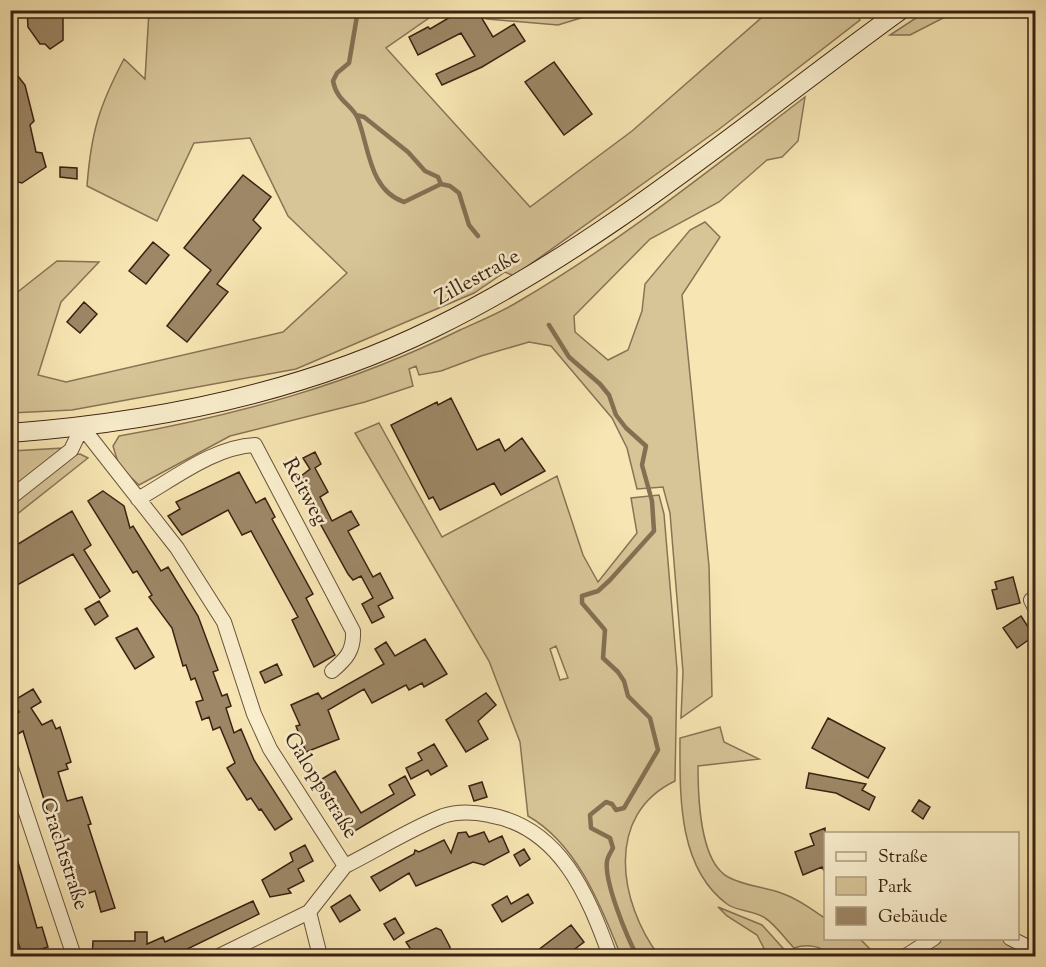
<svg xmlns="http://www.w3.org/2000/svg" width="1046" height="967" font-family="'Sorts Mill Goudy',serif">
<rect width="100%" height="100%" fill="#f7e6b3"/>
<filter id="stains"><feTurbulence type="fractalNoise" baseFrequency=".00333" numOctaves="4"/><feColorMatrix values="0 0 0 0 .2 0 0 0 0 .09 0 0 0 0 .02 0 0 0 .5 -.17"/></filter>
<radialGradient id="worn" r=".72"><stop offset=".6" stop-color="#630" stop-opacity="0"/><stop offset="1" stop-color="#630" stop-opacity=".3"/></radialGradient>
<path fill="#d7c598" stroke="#897355" stroke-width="1.5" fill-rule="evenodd" d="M928 10 957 11 910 35H890Z
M149 11H439L386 48 530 207 632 131 769 11H855L860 20 718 130 514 276 505 272 474 293 296 369 72 410 11 413 10 298 57 261 99 262 61 302 38 375 66 382 283 332 347 273 288 216 250 138 194 143 157 221 87 186C91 133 99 106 124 59L145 79Z
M456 11H604L558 25 487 19Z
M805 97 798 141 782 157 767 160 719 202 650 239 574 316 575 332 608 360 628 350 642 311 645 284 690 230 705 222 720 237 682 295 709 566 712 696 681 718 683 672 670 513 663 487 637 489 627 448 612 418 551 346 529 342 481 356 441 371 419 375 416 366 409 369 413 386 365 402 230 436 139 485 119 466 113 446 119 436C238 415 351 384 460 330 480 321 502 312 521 300 621 241 712 168 805 97Z
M379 423 442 537 557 476 583 555 598 582 637 533 631 498 659 495 664 514 677 669 675 781C604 815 619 903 659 956H621C601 906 577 844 528 816L520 742 489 661 355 433ZM556 646 568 678 560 680 550 649Z
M65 448 11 492V451Z
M80 454 88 458 11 519V503L73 455Z
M720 727 724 742 759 759 698 766C698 795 699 861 728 877 744 886 765 887 781 893 797 898 811 909 825 918L826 938 860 939 877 956H830C822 945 806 944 794 948 785 939 776 925 765 918 754 910 738 912 727 904 677 867 680 793 680 738Z
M718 907 762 925 790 956H768L757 935 727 916Z
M934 938 1010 939 1035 956H906Z"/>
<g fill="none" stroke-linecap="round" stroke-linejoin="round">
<path stroke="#856f52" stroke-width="4.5" d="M358 10 349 63 337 73 333 81C337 102 353 105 358 119 369 147 369 190 404 202L441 184 450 186 459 193 469 225 478 236
M356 115 364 117 408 152 425 171 438 177 441 184
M549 325 569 357 600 384 609 395 616 415 626 428 646 446 642 465 652 501 654 531 610 580 598 591 582 596V603L605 630 603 658 618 672 624 681 628 696 650 718 658 750 624 808 616 810 612 804 606 802 590 815 591 828 610 838 613 848C611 852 608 856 607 861 604 882 627 937 637 956"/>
</g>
<path fill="#9d8766" stroke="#3b2112" stroke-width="1.5" d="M27 10H63V40L50 49 45 44H40L28 27Z
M462 10H477L493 37 514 24 525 41 482 67 442 85 436 74 475 56 461 33 418 55 409 37 428 27 430 29Z
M554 62 592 114 564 135 525 82Z
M10 66 25 85 34 121 30 125 36 152 42 153 46 167 22 183 10 180Z
M60 167 77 168V179L60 177Z
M243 175 271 197 253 220 261 228 217 284 228 292 187 342 167 326 211 270 184 248Z
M153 242 169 255 146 284 129 271Z
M84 302 97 314 80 333 67 322Z
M451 398 477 450 499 439 505 451 522 438 545 471 501 495 494 483 440 510 433 497 429 499 391 425 437 402 438 405Z
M315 452 321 464 315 468 328 492 320 497 332 521 351 511 359 525 348 531 373 577 380 573 393 598 378 606 384 617 372 623 362 604 373 598 361 576 353 580 348 574 296 480 310 469 303 458Z
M239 472 256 503 265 498 275 517 272 519 313 594 306 598 335 655 314 667 292 620 298 617 251 531 242 535 228 510 182 535 168 516 180 509 176 502Z
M103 491 124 506 130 528 133 526 161 571 168 567 198 616 218 670 213 672 222 696 227 694 231 706 226 708 234 733 241 729 254 760 292 819 275 830 261 809 259 810 251 798 247 800 227 768 235 763 220 727 213 730 209 717 202 720 196 702 203 700 195 678 191 680 186 665 183 666 172 628 149 597 152 595 137 571 133 573 88 501Z
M72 511 91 545 84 550 110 591 100 598 73 554 10 589V549Z
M1013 577 1020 603 997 609 992 590 997 589 995 582Z
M99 601 108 616 95 625 85 609Z
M1021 616 1034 636 1017 648 1003 628Z
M137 628 154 657 135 669 116 638Z
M425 639 447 674 424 687 422 683 409 690 406 685 372 703 364 689 328 710 339 739 306 752 296 726 300 725 291 705 318 693 322 699 384 664 375 649 386 642 395 656Z
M277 664 282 675 265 683 260 672Z
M33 689 41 702 31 708 42 725 52 720 56 729 60 727 71 762 66 764 68 769 58 772 67 801 82 797 91 824 88 825 115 908 101 912 95 891 74 898 23 731 18 734 10 722V717L19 712 13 701Z
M486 693 496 705 478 721 488 739 466 752 446 720Z
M828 718 885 748 868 778 812 748Z
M434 744 447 766 431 775 428 770 411 779 406 768 422 760 418 753Z
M335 771 361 813 394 794 389 785 405 776 415 795 348 835 317 782Z
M809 773 866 784 862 790 875 797 869 810 836 793 806 788Z
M482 782 487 797 474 801 469 786Z
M919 800 930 807 923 819 912 811Z
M825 828V872L822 867 803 875 795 852 814 845 810 834Z
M466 832 469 837 484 832 489 842 502 836 509 852 484 865 473 862 416 886 409 873 380 891 371 877 414 854 415 850 419 852 444 840 451 853 458 833Z
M10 845H13L37 928 42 927 48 947 22 955 16 935 10 936Z
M305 845 313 861 298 869 304 881 288 889 291 893 270 897 262 880 293 861 290 853Z
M524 849 530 859 520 866 514 855Z
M528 894 533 903 502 922 492 905 507 896 511 904Z
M350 895 360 910 340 922 331 907Z
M253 901 259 914 171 957H92L93 941H135V932H147V944L163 937 165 942Z
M395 918 404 933 394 940 384 924Z
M571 925 584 942 564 957H529Z
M436 928 441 930 450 947 449 952 434 956 431 952 423 957H414L408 953 410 948 406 942Z"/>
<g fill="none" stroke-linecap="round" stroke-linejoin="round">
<defs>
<path id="minor" d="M10 498 71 450 82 427 177 548 224 622 254 714 270 749 345 866C377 850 410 829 443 816 458 811 474 812 489 815 560 827 588 895 610 956
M138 499C174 479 213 447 255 445L353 631C354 651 346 659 332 671
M1031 600 1036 610
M10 765 74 956
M1010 938 1036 951
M219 956 309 912
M320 956 309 912 345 866
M906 956 934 938"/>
<path id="secondary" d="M10 433C156 422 302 393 434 328 604 245 749 120 901 10"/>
</defs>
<use href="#minor" stroke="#6a523a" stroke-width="16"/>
<use href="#secondary" stroke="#3b2112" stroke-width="20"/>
<use href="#minor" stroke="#faefce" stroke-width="14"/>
<use href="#secondary" stroke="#faefce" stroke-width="18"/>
</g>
<g text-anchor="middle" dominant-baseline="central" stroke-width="5" stroke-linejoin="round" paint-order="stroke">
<g font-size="21" fill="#3b2112" stroke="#faefce">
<text transform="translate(478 278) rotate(-29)">Zillestraße</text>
<text transform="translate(304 492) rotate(62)">Reitweg</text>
<text transform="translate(320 786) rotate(58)">Galoppstraße</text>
<text transform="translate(63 854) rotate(72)">Crachtstraße</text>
</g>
</g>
<rect width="1046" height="967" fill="none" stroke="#f7e6b3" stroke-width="36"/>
<rect x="12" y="12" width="1022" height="943" fill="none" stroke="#3b2112" stroke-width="3"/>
<rect x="18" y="18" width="1010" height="931" fill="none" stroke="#3b2112" stroke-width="1.5"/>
<rect x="824" y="832" width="195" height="108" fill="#faefce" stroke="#ae9d83" stroke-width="1.5"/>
<rect x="836" y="852" width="30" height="9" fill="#faefce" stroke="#ae9d83" stroke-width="1.5"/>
<text x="878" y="862" font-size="18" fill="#3b2112">Straße</text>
<rect x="836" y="877" width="30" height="18" fill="#d7c598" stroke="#ae9d83" stroke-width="1.5"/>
<text x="878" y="892" font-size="18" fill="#3b2112">Park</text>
<rect x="836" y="907" width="30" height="18" fill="#9d8766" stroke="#ae9d83" stroke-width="1.5"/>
<text x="878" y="922" font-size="18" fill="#3b2112">Gebäude</text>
<rect width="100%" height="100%" filter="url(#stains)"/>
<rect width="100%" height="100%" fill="url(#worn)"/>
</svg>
